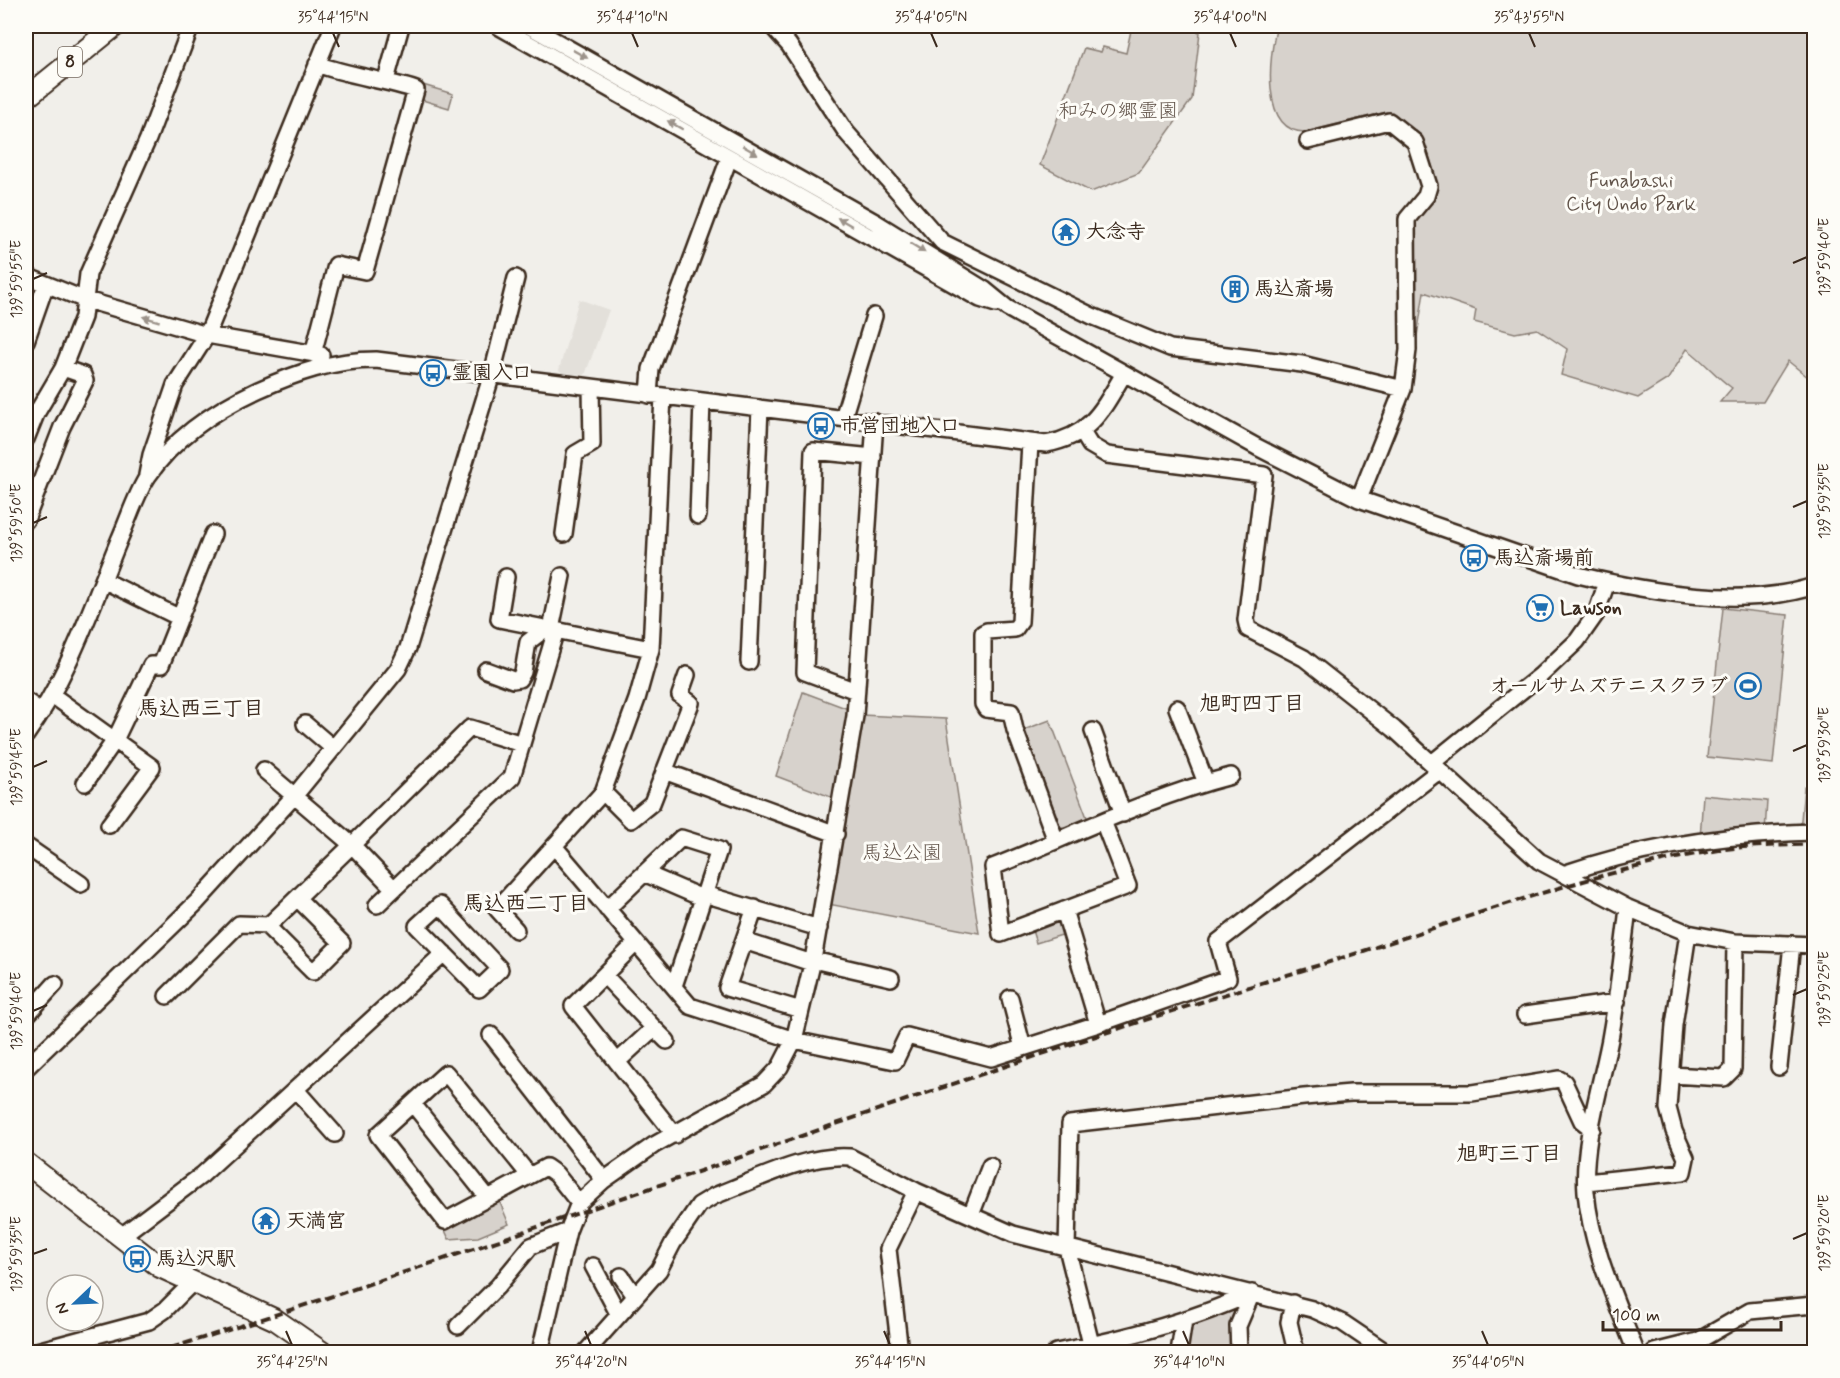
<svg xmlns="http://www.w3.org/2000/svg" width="1840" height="1378" font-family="Mynerve,'Klee One',sans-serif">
<rect width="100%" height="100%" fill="#f1efea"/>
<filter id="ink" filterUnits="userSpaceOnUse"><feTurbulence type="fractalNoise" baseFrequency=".0167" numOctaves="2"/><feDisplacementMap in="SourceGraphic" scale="12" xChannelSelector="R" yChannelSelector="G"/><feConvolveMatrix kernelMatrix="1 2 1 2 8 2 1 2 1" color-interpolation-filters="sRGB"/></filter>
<g filter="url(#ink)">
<path fill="#e3e0da" d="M579 299 609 310 585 375 562 373 559 370Z"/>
<path fill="#d7d2cc" stroke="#897e75" stroke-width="1.5" d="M1132 26H1173L1200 32 1192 99 1139 173 1091 192 1040 165 1084 48 1101 52 1103 47 1126 53Z
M1277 26H1814V382L1788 361 1763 402H1720L1732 388C1715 376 1704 361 1687 349L1668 379 1638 398 1561 375 1567 349 1537 329 1515 333 1474 322 1476 310 1424 292 1414 355 1412 224C1420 215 1430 207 1434 195 1439 181 1428 148 1419 137 1411 126 1398 120 1386 112L1305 132C1260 132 1269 55 1277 26Z
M423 85 453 94 449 108 419 99Z
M1723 608 1788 615 1773 764 1707 757Z
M803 692 851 710 836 799 776 776Z
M861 715 946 719 979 933 828 904Z
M1050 720 1088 820 1066 828 1057 826 1021 731Z
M1804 787 1814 788V831H1800Z
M1703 795 1767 801 1765 832 1700 839Z
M1055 916 1064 920 1068 933 1036 943 1030 924Z
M498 1198 509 1224 478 1237 449 1239 443 1226Z
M1238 1304 1235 1352H1183L1188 1323Z"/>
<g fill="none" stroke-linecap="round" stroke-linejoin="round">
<defs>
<path id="minor" d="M498 26 980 299 996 304
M529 26 875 222 985 290 1007 308 1257 447 1359 499 1578 575C1649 592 1744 609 1814 586
M772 26 789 45 846 132 942 242 1092 316 1170 348 1302 364 1403 389
M386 80 401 26
M1308 141 1389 121 1415 142 1429 186 1426 196 1407 219 1408 350 1403 389 1359 499
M26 276 83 299 207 335 321 355
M26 341 46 284
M313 354 336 265 365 271 416 90C383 79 349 76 317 64
M649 395 651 369 727 164
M843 418 874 316
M1082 432 1090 445 1107 455 1264 475 1246 620 1248 629 1304 658 1394 729 1539 861 1628 908 1688 933 1735 942 1814 945
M26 439 36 414 63 368 83 317 88 274 148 139 191 26
M1030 443 1020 622 1015 629 987 631 983 633V704L986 709 1011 712 1015 730 1056 841
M147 475 151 455 175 385 207 335 333 26
M698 516 702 401
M26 520 62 427 85 381 83 375 63 368
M564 534 575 454 592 444 591 387
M506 577 499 619 651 649
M103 580 180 618
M551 629 562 576
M749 662 760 408
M486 670 513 680 519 679 523 672 528 642 545 629
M856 691 805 672 813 451 873 457
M52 695 152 767 109 825
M26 701 42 712
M1177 708 1206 783
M305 724 333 748
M1093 731 1123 814
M26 735C69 676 92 605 120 538 129 518 136 494 148 476 175 437 215 410 258 390 296 373 333 360 376 360L1046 444C1090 436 1102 411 1123 375
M1432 763 1541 675 1577 641 1596 614 1607 582
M664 771 836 834
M85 783 115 740 151 665H161L213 534
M603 792 631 820 652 803 691 703 680 695 687 675
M1103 821 1128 886 1001 934 993 867C1071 836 1149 797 1231 776
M26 846 81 884
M554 846 690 1006 794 1040 895 1061 907 1036 991 1058 1098 1024 1228 978 1218 942 1440 770
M644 873 702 898
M1566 873C1645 846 1731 834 1814 832
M394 889 352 845 470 728 522 744
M704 894 819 928
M377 905 512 777 556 630
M440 905 500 969 479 989 417 926Z
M755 908 727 988 801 1010
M1628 908C1623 951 1618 995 1610 1039 1601 1086 1582 1144 1586 1192 1591 1248 1616 1300 1636 1352
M607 909 681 838 719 850 674 986
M1064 910 1098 1024
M266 925 313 972 342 943 297 898
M516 930 497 909 603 792 637 699 651 649 663 396
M744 941 812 963
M636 943 573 1006 675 1135
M813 960 891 978
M604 975 654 1028 617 1062
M167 996 239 924 269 925 352 845 264 770
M1010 998 1023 1048
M1525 1015 1617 1002
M26 1016 55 984
M654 1028 667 1041
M491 1035 604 1180
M1779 1067 1792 944
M26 1068 197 902 296 794 398 669 408 648 492 374 516 278
M1671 1075 1724 1078 1733 1069 1735 942
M297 1091 335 1134
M413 1104 488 1198
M529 1175 446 1073 378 1135 445 1221 546 1167 556 1174 579 1203
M1586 1182 1683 1172 1686 1158 1674 1131 1668 1108 1674 1025 1688 933
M971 1215 990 1166
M120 1237 202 1175 444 953
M593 1266 619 1315
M621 1276 635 1296
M1293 1303 1289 1322 1296 1352
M458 1326 498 1286 531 1246 568 1231
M33 1352 149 1321 165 1310 193 1282
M540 1352 568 1231 579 1203 604 1180 654 1145 764 1084 780 1067 794 1040 813 960 855 716 875 422
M586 1352 659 1270 673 1243 699 1205 714 1196C757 1180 804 1154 850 1157L916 1191 1013 1234 1312 1309 1343 1323 1386 1352
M900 1352 888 1249 916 1191
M1056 1352C1124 1339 1189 1322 1252 1293
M1093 1352 1067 1248 1070 1124 1304 1097 1351 1093H1472L1559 1079 1564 1082 1582 1121 1592 1129
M1179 1352 1184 1320
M1239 1352 1238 1326 1252 1293
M1654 1352 1698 1341 1750 1311 1814 1305"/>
<path id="major" d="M26 98 115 26
M26 1163 160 1267 276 1320 322 1352"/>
</defs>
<use href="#minor" stroke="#3b2a1e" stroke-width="20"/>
<use href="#major" stroke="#3b2a1e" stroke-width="24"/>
<use href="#minor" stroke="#fdfcf7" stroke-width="15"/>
<use href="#major" stroke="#fdfcf7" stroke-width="20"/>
<path stroke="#3b2a1e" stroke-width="4" stroke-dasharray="9 4.5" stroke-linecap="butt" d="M158 1352C541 1233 916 1089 1300 971 1439 929 1575 874 1719 850 1750 845 1783 846 1814 844"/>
</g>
<defs><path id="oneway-solid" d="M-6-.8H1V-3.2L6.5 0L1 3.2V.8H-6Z" transform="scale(1.5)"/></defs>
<g fill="#9c938a">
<use href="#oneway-solid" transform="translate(580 54) rotate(29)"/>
<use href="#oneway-solid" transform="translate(675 125) rotate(-150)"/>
<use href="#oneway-solid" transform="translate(750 150) rotate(30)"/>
<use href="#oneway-solid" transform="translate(845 222) rotate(-150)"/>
<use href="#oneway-solid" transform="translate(918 248) rotate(32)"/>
<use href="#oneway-solid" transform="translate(151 319) rotate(-164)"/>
</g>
</g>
<path fill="none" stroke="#3b2a1e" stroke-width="2" d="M333 33 339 47M632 33 638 47M931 33 937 47M1230 33 1236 47M1529 33 1535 47M1793 263 1807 257M33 279 47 273M1793 507 1807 501M33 523 47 517M1793 751 1807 745M33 767 47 761M1793 995 1807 989M33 1011 47 1005M1793 1239 1807 1233M33 1254 47 1249M286 1331 292 1345M585 1331 591 1345M884 1331 890 1345M1183 1331 1189 1345M1482 1331 1488 1345"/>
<defs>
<symbol id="temple-ring" viewBox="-11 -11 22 22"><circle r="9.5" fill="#fdfcf7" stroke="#1f6fb2" stroke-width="1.5"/><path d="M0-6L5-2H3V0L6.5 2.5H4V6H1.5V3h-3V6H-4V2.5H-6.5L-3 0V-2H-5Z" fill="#1f6fb2"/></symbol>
<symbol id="building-ring" viewBox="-11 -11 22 22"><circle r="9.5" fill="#fdfcf7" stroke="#1f6fb2" stroke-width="1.5"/><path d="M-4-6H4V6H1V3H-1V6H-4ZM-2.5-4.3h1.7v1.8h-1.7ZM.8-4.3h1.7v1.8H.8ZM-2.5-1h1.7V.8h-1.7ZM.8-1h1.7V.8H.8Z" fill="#1f6fb2"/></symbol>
<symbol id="bus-ring" viewBox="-11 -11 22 22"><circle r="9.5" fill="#fdfcf7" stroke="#1f6fb2" stroke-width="1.5"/><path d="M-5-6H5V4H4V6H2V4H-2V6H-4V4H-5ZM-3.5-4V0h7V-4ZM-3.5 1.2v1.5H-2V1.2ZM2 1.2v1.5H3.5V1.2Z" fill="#1f6fb2"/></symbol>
<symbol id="supermarket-ring" viewBox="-11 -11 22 22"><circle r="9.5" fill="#fdfcf7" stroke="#1f6fb2" stroke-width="1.5"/><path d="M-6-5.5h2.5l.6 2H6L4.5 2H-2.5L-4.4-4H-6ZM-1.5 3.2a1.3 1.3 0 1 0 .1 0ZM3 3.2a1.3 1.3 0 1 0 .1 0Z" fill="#1f6fb2"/></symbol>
<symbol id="stadium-ring" viewBox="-11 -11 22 22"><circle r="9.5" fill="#fdfcf7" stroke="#1f6fb2" stroke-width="1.5"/><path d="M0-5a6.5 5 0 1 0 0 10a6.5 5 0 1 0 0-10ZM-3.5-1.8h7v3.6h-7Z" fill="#1f6fb2"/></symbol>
</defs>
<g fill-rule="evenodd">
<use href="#temple-ring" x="1051" y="217" width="30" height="30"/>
<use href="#building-ring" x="1220" y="274" width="30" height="30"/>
<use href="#bus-ring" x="418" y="358" width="30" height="30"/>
<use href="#bus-ring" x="806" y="411" width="30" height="30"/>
<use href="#bus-ring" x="1459" y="543" width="30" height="30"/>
<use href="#supermarket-ring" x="1525" y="593" width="30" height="30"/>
<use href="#stadium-ring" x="1733" y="671" width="30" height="30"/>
<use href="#temple-ring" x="251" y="1206" width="30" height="30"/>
<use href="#bus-ring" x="122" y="1244" width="30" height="30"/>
</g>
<g text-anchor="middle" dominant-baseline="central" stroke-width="6" stroke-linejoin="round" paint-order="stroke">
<rect fill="#fdfcf7" stroke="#75695f" stroke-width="1.5" x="58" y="47" width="24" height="30" rx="4.5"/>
<g font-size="18" font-weight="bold" fill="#3b2a1e">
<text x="70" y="62">8</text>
</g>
<g font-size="20" fill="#62544a" stroke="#fdfcf7">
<text x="1118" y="111">和みの郷霊園</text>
<text x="1631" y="181">Funabashi<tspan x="1631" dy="23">City Undo Park</tspan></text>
<text x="902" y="853">馬込公園</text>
</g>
<g font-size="20" font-weight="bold" fill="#3b2a1e" stroke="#fdfcf7" text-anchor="start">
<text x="1086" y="232">大念寺</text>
<text x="1254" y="289">馬込斎場</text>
<text x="452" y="373">霊園入口</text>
<text x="840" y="426">市営団地入口</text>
<text x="1494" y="558">馬込斎場前</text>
<text x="1560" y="608">Lawson</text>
<text x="1728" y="686" text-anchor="end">オールサムズテニスクラブ</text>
<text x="286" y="1221">天満宮</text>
<text x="156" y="1259">馬込沢駅</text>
</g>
<g font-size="21" font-weight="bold" fill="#3b2a1e" stroke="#fdfcf7">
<text x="1252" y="704">旭町四丁目</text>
<text x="201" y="709">馬込西三丁目</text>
<text x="526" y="904">馬込西二丁目</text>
<text x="1509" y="1154">旭町三丁目</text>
</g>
</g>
<rect width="1840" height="1378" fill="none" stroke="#fdfcf7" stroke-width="66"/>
<g transform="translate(75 1303) rotate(247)"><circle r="28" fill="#fdfcf7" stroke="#afa8a0" stroke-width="1.5"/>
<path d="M0-4.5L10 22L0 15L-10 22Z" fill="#1f6fb2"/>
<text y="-9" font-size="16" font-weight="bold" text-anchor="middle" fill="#3b2a1e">N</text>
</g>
<path d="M1603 1321v9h178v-9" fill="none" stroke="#3b2a1e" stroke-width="3"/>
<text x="1612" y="1321" font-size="18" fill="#3b2a1e" stroke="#fdfcf7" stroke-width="4.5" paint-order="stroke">100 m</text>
<rect x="33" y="33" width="1774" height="1312" fill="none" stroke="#3b2a1e" stroke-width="2"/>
<g font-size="15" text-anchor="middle" fill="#3b2a1e">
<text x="333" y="22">35°44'15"N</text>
<text x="632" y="22">35°44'10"N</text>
<text x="931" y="22">35°44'05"N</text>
<text x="1230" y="22">35°44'00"N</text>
<text x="1529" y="22">35°43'55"N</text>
<text transform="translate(1824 257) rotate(-90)" y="5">139°59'40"E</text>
<text transform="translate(16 279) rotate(-90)" y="5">139°59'55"E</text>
<text transform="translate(1824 501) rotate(-90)" y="5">139°59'35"E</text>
<text transform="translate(16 523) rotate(-90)" y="5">139°59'50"E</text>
<text transform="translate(1824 745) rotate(-90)" y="5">139°59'30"E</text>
<text transform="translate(16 767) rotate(-90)" y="5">139°59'45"E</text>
<text transform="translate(1824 989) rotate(-90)" y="5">139°59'25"E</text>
<text transform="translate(16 1011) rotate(-90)" y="5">139°59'40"E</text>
<text transform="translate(1824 1233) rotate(-90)" y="5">139°59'20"E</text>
<text transform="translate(16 1254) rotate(-90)" y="5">139°59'35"E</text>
<text x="292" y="1367">35°44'25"N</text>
<text x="591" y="1367">35°44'20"N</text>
<text x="890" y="1367">35°44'15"N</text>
<text x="1189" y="1367">35°44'10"N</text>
<text x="1488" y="1367">35°44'05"N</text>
</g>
</svg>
